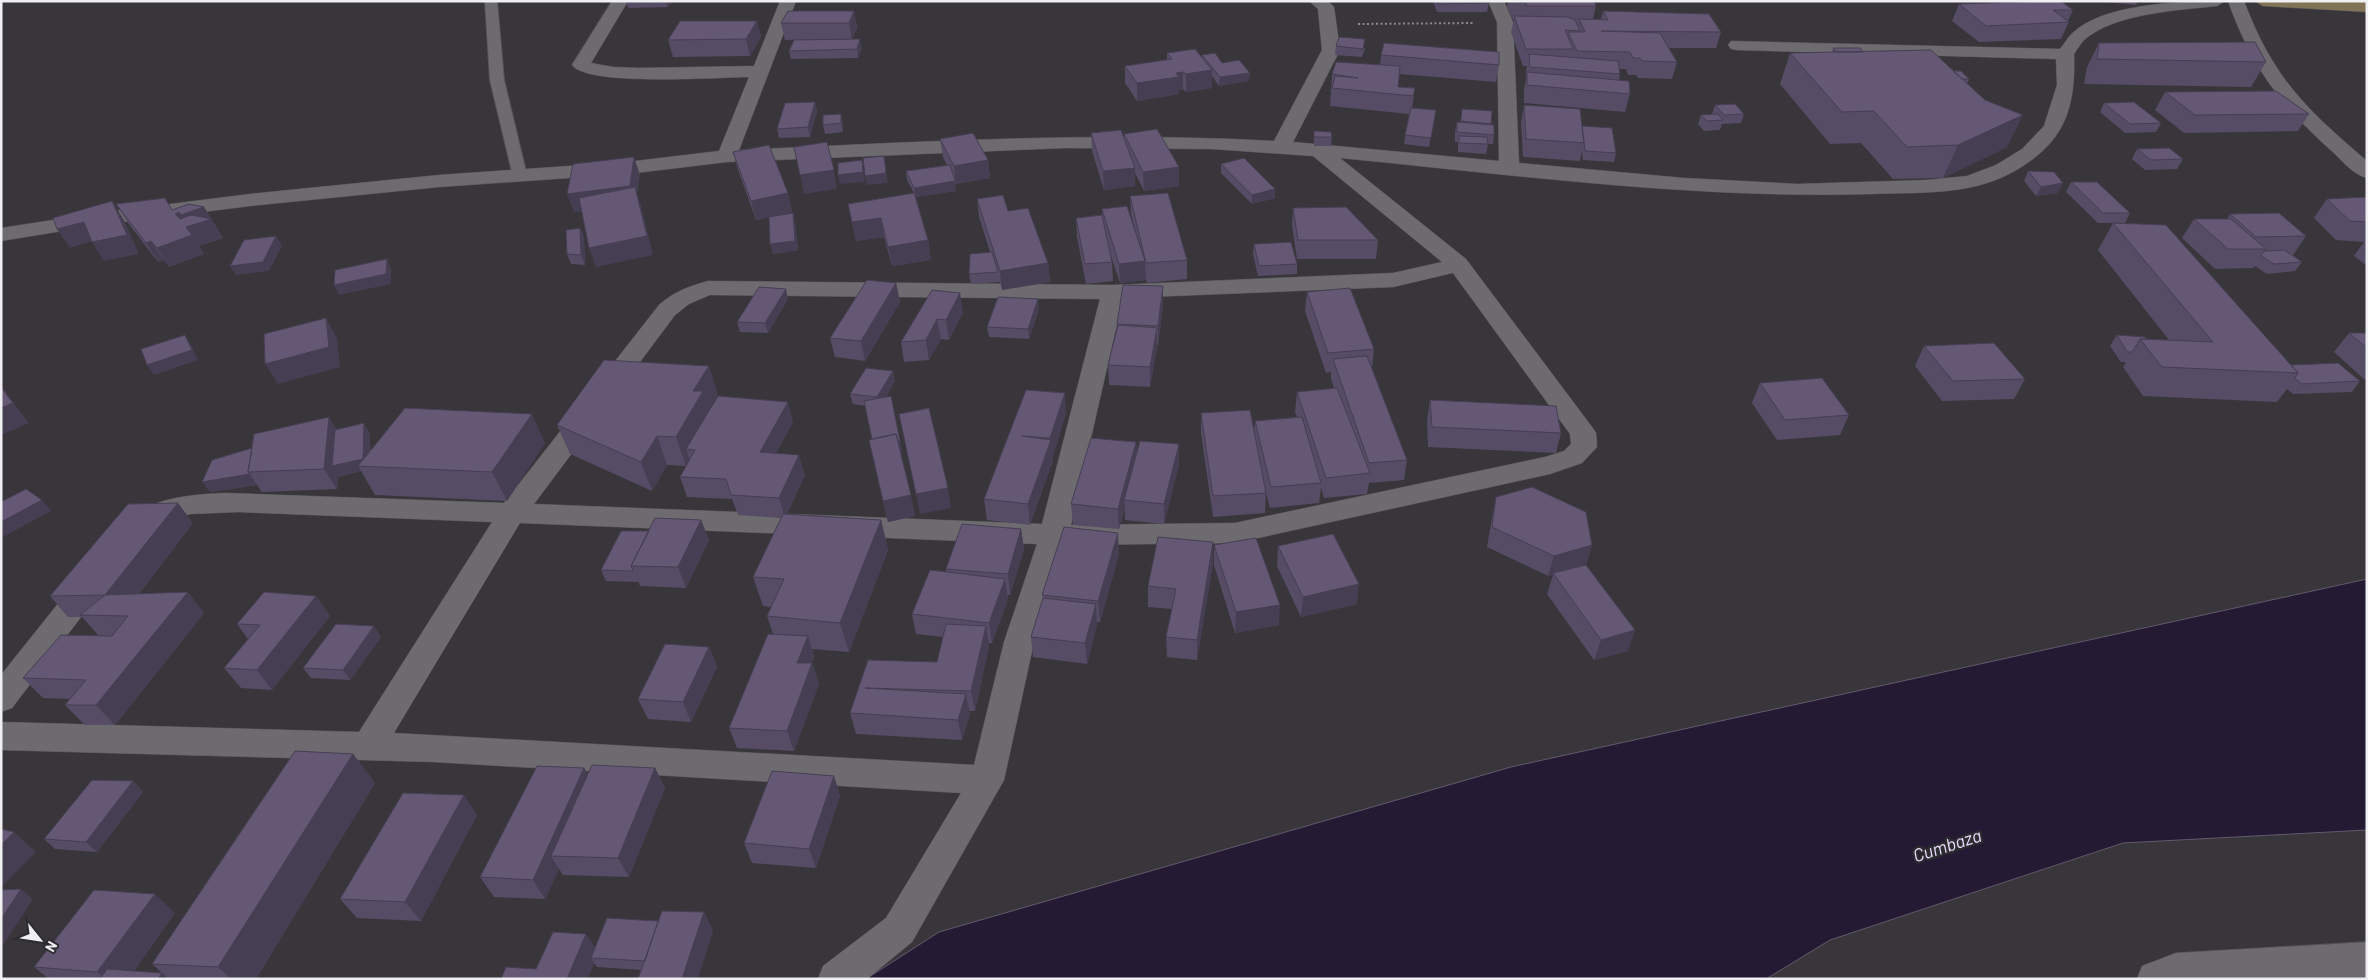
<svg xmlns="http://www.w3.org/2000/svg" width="2368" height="980" font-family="Barlow,sans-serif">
<rect width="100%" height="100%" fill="#38363a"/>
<path fill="#251a33" stroke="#625a6c" d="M2367 579V830L2123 843 1830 940 1766 979H866L939 932 1511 767Z"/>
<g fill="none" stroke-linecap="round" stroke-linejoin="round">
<defs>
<path id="lane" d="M485 1H497L504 80 527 176 520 180 513 176 490 80Z"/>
<path id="street" d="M612 1H628L591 63 613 67 638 68 754 66 780 1H796L739 150C918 142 1096 131 1274 141L1322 50 1318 9 1309 1H1328L1334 7 1340 50 1293 142 1499 161 1497 22 1488 1H1504L1513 22 1519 163 1684 178 1797 184 1927 180 1967 176 1996 165 2022 149 2044 126 2057 85 2056 59 1737 50 1731 49 1728 45 1731 41 2060 49C2065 43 2069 35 2075 31 2107 3 2185 1 2225 1L2217 6C2179 10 2121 13 2089 36 2082 41 2078 48 2074 54 2076 111 2063 145 2011 173 1968 196 1917 192 1870 194 1693 199 1516 175 1340 158L1466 259 1592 427 1596 433 1597 447 1582 463 1550 474 1235 543 1065 545 1034 642 1004 780 912 942 867 979H818L823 966 886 918 961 793 434 762 1 750V722L359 732 492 522 238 512 190 514 178 517 146 531 136 528 132 521C146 497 200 494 225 493L504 503 659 305C673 292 690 286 708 281L1113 285 1393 273 1442 262 1313 156 1212 149 1066 148 727 162 627 174 439 187 250 206 99 225 1 241V228L99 213 250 194 439 175 627 162 719 151 749 77C720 77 587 87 572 65ZM1453 273 1570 434 1571 444 1564 451 1545 457 1235 523 1071 525 1123 298 1393 287ZM710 295 1100 299 1042 524 534 504 675 315 689 304ZM520 523 1037 544 1004 642 974 765 394 733Z
M2228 1H2244C2273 78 2306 109 2367 161V178C2354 175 2343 162 2334 153 2281 106 2252 68 2228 1Z
M90 573 100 576 105 584 100 592 12 708 1 712V675L80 576Z
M2367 942V978L2137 979 2142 966 2176 953Z"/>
<path id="secondary" d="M2255 1 2367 2V12L2263 6Z"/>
</defs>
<use href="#lane" stroke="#555457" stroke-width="2"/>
<use href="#street" stroke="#555457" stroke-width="1"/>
<use href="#secondary" stroke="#555457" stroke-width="1"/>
<path stroke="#8a888c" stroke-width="2" stroke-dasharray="2 2.5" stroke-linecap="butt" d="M1358 24 1474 23"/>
<use href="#lane" fill="#6d6b6f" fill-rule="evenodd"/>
<use href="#street" fill="#6d6b6f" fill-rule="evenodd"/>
<use href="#secondary" fill="#817356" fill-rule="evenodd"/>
</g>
<path fill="#564c65" d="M626 1H674L667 7 628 8Z
M1433 1H1488L1489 3 1487 12H1437Z
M1508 1H1594L1596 6 1593 19H1601L1603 11 1721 32 1716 48H1669L1677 62 1672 79 1638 78 1636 75H1628L1626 69H1619L1620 74 1619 80 1630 94 1625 112 1524 103V90L1526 79V71L1527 66H1523L1511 32 1514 20H1513L1507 7Z
M2096 1H2138L2136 5Z
M1959 4 2073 10 2068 21 2069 22 2061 39 1979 42 1952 21Z
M854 11 857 28 852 39 785 40 781 23Z
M757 21 761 37 750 56 673 57 668 40Z
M2099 43 2266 62 2251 87 2084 84 2087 67Z
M1336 46 1365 48 1362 57 1335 55Z
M862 48 858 58 791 59 789 51Z
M1833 48 1863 52 1953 71 1969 79 1967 83 2007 147 1943 178 1893 179 1861 143 1830 144 1780 84 1790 53H1832Z
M1167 53 1202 58V55L1222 63 1249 81 1219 86 1212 76V88L1186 92 1183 89 1179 90V94L1137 101 1125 83V66L1167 60Z
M1381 55 1499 65 1496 82 1400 74 1398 87 1415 88 1412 108 1436 110 1429 147 1404 144 1409 114 1330 106 1332 74 1380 65Z
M2165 92 2309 114 2298 131 2184 133 2155 110Z
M815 102 817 111 810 137 779 138 777 129Z
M2104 103 2161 123 2156 132 2125 133 2100 112Z
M1524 105 1582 126 1616 153 1614 162 1583 160 1582 151 1580 161 1523 157 1521 123Z
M1715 105 1744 114 1741 123 1722 124 1720 130 1704 131 1698 124 1701 115 1713 114H1712Z
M1462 109 1492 111 1491 125 1494 135 1493 144H1488L1486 154 1458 152V142H1455V132L1457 122 1460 123Z
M841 114 843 123V132L825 134 823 125Z
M1314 131 1332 137 1331 146H1314Z
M1091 133 1124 138V134L1179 186 1144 191 1135 173V186L1104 190 1092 151Z
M940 139 988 160 990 178 956 184 954 180 956 191 916 197 928 240 931 260 892 266 884 237 856 241 848 204 914 193 907 180 906 171 947 165 943 157Z
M2137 149 2183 159 2177 169 2145 170 2132 159Z
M733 152 788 193 792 212 770 217 793 213 795 223 798 250 773 254 770 244 769 217 756 220 738 170Z
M1221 164 1275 189V198L1252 204 1221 173Z
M2028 171 2058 193 2036 196 2024 181Z
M2071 182 2130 213 2125 223H2098L2066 192Z
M1130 196 1187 260V279L1147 283 1145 276 1146 280 1120 283 1110 253 1112 262 1113 281 1086 284 1077 237 1076 218 1102 217V209L1135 230 1131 214Z
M2367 197V266L2354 256 2364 242 2336 240 2314 218 2327 199Z
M977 199 1008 211 1048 263 1050 282 1002 290 1000 282 971 284 969 274 990 252 979 217Z
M116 204 172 210 204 207 223 238 199 246 204 254 169 267 164 260 158 262 128 223Z
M1293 208 1378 240 1376 259H1297L1292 226Z
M2230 214 2306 236 2293 255 2302 262 2295 271 2267 274 2255 266 2253 268 2215 269 2182 238 2194 219H2227Z
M2113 223 2291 365 2360 381 2352 392 2293 394 2287 389 2277 402 2143 396 2123 367 2126 362H2121L2110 346 2117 335 2146 339 2169 340 2098 250Z
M580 228 584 237 585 265 571 264 567 254Z
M1254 244 1297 264V274L1258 276 1253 254Z
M896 283 900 302 865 361 835 357 830 338Z
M932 290 963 313 949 340 941 339 929 360 904 362 901 342Z
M1307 292 1374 349 1372 368 1407 460 1404 480 1369 483 1367 494 1324 498 1321 488 1319 503 1270 508 1266 493 1265 513 1213 517 1201 433V413L1254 431 1255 421 1297 417 1295 412 1297 392 1334 389 1331 378V372L1326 373 1305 311Z
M788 299 768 333 740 332 737 322Z
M1163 306 1158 345H1157L1150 387 1109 385 1108 365 1117 324Z
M1039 309 1029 339 989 337 987 327Z
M2349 333H2367V379H2364L2334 352Z
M1924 346 2025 379 2014 399 1942 401 1915 366Z
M895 381 886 397 902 451 900 452 915 516 888 522 869 440 872 439 865 406 853 404 850 394Z
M1760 383 1849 415 1840 435 1777 440 1752 403Z
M1026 390 1066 413 1053 456V460L1030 525 987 520 984 499Z
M718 394 709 409 710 410 793 422 776 453 805 475 787 514 881 520 888 550 849 652 812 649 814 657 811 663H812L819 684 794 751 737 748 729 728 773 634 767 616 771 607 763 606 753 577 781 518 738 515 732 499 687 497 680 477 686 466 667 465 652 491 570 454 557 425Z
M1430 400 1561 433 1556 453 1428 447 1427 420Z
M336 430 370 434V452L545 443 507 501 375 495 361 471 338 477V476L337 489 262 492 257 485 210 492 252 448Z
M1136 442 1137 454 1179 464 1164 524 1125 520V509L1119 529 1073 525 1071 504Z
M1496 497 1592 545 1586 565 1628 651 1594 660 1547 594 1553 575 1548 576 1487 547 1492 517Z
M701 520 709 540 686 588 640 586 638 581 637 582 606 581 601 570 649 531Z
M193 523 139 594 204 613 115 725H85L65 705 70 699 43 698 23 678 98 635 82 617H68L50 596Z
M1021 529 1024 549 1010 595H1008V599L992 643H988L989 646 975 711H969L970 714 962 740 856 734 850 713 868 660 937 662 943 637 916 634 912 614 946 572V569Z
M1213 542V563L1197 660 1167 657 1166 637 1172 609 1148 607V586Z
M1214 545 1279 625 1235 633 1214 565Z
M1278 546 1357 604 1301 617 1277 566Z
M1119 554 1100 622H1097V624L1087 664 1033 657 1031 637 1043 598 1042 595Z
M316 596 330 616 272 690 241 688 224 668 248 639 237 624Z
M381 637 350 680 311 678 303 668Z
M709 647 717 667 691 722 648 719 638 699Z
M353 754 375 783 256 979H49L34 967 175 913 134 971 162 973 152 964Z
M584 768 588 774 655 768 665 788 629 877 563 875 559 869 545 899 494 897 480 877Z
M834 776 840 796 816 868 752 863 744 843Z
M133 781 143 792 97 852 55 849 44 839Z
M477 815 421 921 357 918 340 899Z
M704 912 713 931 642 970 597 967 594 963 587 979H501L536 969 586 934 595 948 658 921Z"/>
<path fill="#463e52" d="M666 1H674L667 7Z
M854 11 857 28 852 39 849 23Z
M757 21 761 37 750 56 746 39Z
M860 39 862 48 858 58 857 49Z
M1212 70V88L1186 92V74Z
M1183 72V89L1179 90V94L1137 101V83Z
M1250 73 1249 81 1219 86 1220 77Z
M815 102 817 111 810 137 808 127Z
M841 114 843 123V132L841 123Z
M2023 115 2007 147 1943 178 1958 145Z
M884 156 888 183 867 185 865 176Z
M634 157 640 175 637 194 641 205 653 255 596 267 589 248 636 205 574 212 567 194Z
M862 160 865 182 840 184 838 175Z
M988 160 990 178 956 184 954 166Z
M1179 167V186L1144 191 1143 172Z
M1135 168V186L1104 190 1103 171Z
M834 170 837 189 804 194 800 175Z
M955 181 956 191 916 197 914 188Z
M2063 183 2058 193 2036 196 2041 187Z
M1275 189V198L1252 204V195Z
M788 193 792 212 756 220 751 201Z
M112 201 124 220 139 254 104 261 92 242Z
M204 207 223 238 199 246 204 254 169 267 157 248 175 214 179 212 188 227 181 215Z
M793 213 795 223 798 250 773 254 770 244Z
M881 218 884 237 856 241 852 222Z
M84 222 96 240 70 248 57 229Z
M580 228 584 237 585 265 581 255Z
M276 236 282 246 269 271 236 275 230 266Z
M928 240 931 260 892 266 888 247Z
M151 241 164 260 158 262 146 243Z
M387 259 391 269V284L339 295 334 285Z
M1145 261 1146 280 1120 283 1119 264Z
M1048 263 1050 282 1002 290 1000 271Z
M896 283 900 302 865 361 861 341Z
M1163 286V306L1158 345V326Z
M786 289 788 299 768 333 765 323Z
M960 293 963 313 949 340 946 320Z
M1038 299 1039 309 1029 339 1028 329Z
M326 318 337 338 340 367 278 384 265 364Z
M937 319 941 339 929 360 926 340Z
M1157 328V347L1150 387V367Z
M185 335 191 345 198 360 154 375 147 365Z
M709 366 718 394 709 409 713 420 686 449 690 460 686 466 676 437 693 391Z
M893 371 895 381 879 408 877 397Z
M1 386 29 423 1 435Z
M1065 393 1066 413 1053 456V460L1030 525 1028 504 1051 442 1050 438Z
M891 396 902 451 875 457Z
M788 402 793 422 766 473 760 452Z
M532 414 545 443 507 501 492 472Z
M329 417 341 437 364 423 370 434 369 467 358 466 361 471 338 477V476L337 489 324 469Z
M657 436 667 465 652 491 641 462Z
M1136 442 1137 462 1124 500 1125 509 1119 529 1118 509Z
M1179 444V464L1164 524V504Z
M799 455 805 475 785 518 779 498Z
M250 474 257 485 210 492 202 482Z
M948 488 951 508 920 514 916 494Z
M911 495 915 516 888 522 883 501Z
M42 500 51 511 1 538V522Z
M178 503 193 523 122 616 105 595Z
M701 520 709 540 686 588 678 567Z
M881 520 888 550 849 652 840 623Z
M1021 529 1024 549 1010 595 1008 574Z
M1118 533 1119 554 1100 622 1098 601Z
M1213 542V563L1197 660V640Z
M1592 545 1586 565 1553 573V575L1548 576 1554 556Z
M1005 579 1008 599 992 643 989 623Z
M1359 584 1357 604 1301 617 1303 597Z
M188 592 204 613 115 725 96 705Z
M316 596 330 616 272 690 257 670Z
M1096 604 1097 624 1087 664 1085 643Z
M1280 605 1279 625 1235 633 1236 612Z
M374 626 381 637 350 680 343 670Z
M986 626 989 646 975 711 971 691Z
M1635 630 1628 651 1594 660 1601 640Z
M808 636 814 657 804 683 797 663Z
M709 647 717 667 691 722 683 702Z
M812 663 819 684 794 751 787 731Z
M966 694 970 714 962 740 958 720Z
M353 754 375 783 256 979H231L218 967Z
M584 768 595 788 551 856 559 869 545 899 533 880Z
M655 768 665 788 629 877 618 858Z
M834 776 840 796 816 868 809 849Z
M133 781 143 792 97 852 86 842Z
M464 795 477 815 421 921 405 902Z
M14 832 36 852 1 887V845Z
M21 889 33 899 1 948V919Z
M155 894 175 913 128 979H106L97 972Z
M704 912 713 931 698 979H682Z
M586 934 598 953 591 958 594 963 587 979H567Z
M162 973 169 979H158Z"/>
<path fill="#645875" stroke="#463e52" d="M1437 1H1488L1489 3 1438 4Z
M1525 1H1594L1596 6H1527Z
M2046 1H2061L2073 10H2053L2069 22 1986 26 1959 4Z
M788 11H854L849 23H781Z
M1603 11 1709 14 1721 32 1601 31 1660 33 1677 62 1642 61 1640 58H1633L1630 52 1577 51 1568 32H1585L1579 19 1608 20Z
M1514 16 1568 17 1575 20 1580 31 1565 30 1573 49H1526Z
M680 21H757L746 39 668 40Z
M1339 37 1365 39 1363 49 1336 46Z
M860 39 857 49 789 51 794 40Z
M2255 42 2266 62 2097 59 2099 43Z
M1384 43 1499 52V65L1381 55Z
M1833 48H1860L1863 52H1837Z
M1195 49 1212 70 1186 74 1183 72 1176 73 1179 77 1137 83 1125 66 1172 59 1167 53Z
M1931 50 1985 100 2023 115 1958 145 1907 147 1874 111 1842 112 1790 53Z
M1215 53 1222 63 1239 60 1250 73 1220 77 1202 55Z
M1529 54 1618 61 1620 74 1530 67Z
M1336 62 1400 66 1398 87 1415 88 1413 96 1332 88 1335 76 1358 78 1332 74Z
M1953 71H1961L1969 79H1962Z
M1527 72 1629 81 1630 94 1527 85Z
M2276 91 2309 114 2195 115 2165 92Z
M815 102 808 127 777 129 785 103Z
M2134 102 2161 123 2130 124 2104 103Z
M1735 104 1744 114 1724 115 1715 105Z
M1524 105 1580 109 1584 143 1526 139Z
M1411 108 1436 110 1431 138 1405 135Z
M1462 109 1492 111 1491 124 1461 121Z
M841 114V123L823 125V115Z
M1718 114 1723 120 1707 121 1701 115Z
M1457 122 1494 125V135L1457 132Z
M1582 126 1612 128 1616 153 1585 151Z
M1157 129 1179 167 1143 172 1124 134Z
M1121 130 1135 168 1103 171 1091 133Z
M1314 131 1331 132 1332 137H1314Z
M973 133 988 160 954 166 940 139Z
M1459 136 1487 137 1488 144 1459 143Z
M827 142 834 170 800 175 794 147Z
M769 145 788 193 751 201 733 152Z
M2169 148 2183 159 2151 160 2137 149Z
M884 156 886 173 865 176 863 158Z
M634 157 630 186 567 194 573 164Z
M1244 158 1275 189 1252 195 1221 164Z
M862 160 863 172 838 175V163Z
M950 165 955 181 914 188 906 171Z
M2028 171 2054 172 2063 183 2041 187Z
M2071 182H2097L2130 213H2103Z
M635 187 647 236 589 248 579 198Z
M914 193 928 240 888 247 881 218 852 222 848 204Z
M1168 193 1187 260 1146 263 1130 196Z
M1003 195 1008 211 1028 208 1048 263 1000 271 977 199Z
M2367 197V222L2350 221 2327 199Z
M165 198 172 210 189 204 204 207 181 215 179 212 175 214 180 219 191 215 212 219 186 227 192 235 157 248 151 241 146 243 116 204Z
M112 201 127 235 92 242 84 222 57 229 53 218Z
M1127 206 1145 261 1119 264 1102 209Z
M1346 207 1378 240H1298L1293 208Z
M793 213 795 241 770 244 769 217Z
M2279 213 2306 236 2256 237 2230 214Z
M1102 215 1112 262 1085 264 1076 218Z
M2194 219H2231L2266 249H2228Z
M2113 223 2166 225 2298 373 2162 367 2140 339 2213 342Z
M580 228 581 255 567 254 566 230Z
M276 236 263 262 230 266 244 240Z
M1291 242 1297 264 1259 266 1254 244Z
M2284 250 2302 262 2274 264 2261 256 2264 251Z
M992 252 998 272 969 274 970 254Z
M387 259 386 274 334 285 335 270Z
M867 280 896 283 861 341 830 338Z
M1123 285 1163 286 1158 326 1117 324Z
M759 287 786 289 765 323 737 322Z
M1350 288 1374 349 1328 353 1307 292Z
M932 290 960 293 946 320 937 319 926 340 901 342Z
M998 297 1038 299 1028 329 987 327Z
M326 318 329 347 265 364 264 334Z
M1118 325 1157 328 1150 367 1108 365Z
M2349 333H2367V348Z
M185 335 192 350 147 365 141 349Z
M2117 335 2145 337 2146 339H2140L2132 352H2127Z
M1994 343 2025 379 1953 381 1924 346Z
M1367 356 1407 460 1369 463 1333 359Z
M604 360 709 366 693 391H703L676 437 657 436 641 462 557 425Z
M2338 363 2360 381 2301 384 2295 378 2298 373 2291 365Z
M866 368 893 371 877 397 850 394Z
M1822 378 1849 415 1785 420 1760 383Z
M1 387 13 403 1 408Z
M1337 388 1370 473 1326 478 1297 392Z
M1026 390 1065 393 1050 438 1022 436 1051 440 1028 504 984 499Z
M718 396 788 402 760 452 799 455 779 498 731 495 726 479 680 477 695 450 686 449Z
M891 396 900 441H898L896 434 872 439 864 401Z
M1430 400 1556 406 1561 433 1432 427Z
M405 408 532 414 492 472 358 466Z
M929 408 948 488 916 494 899 414Z
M1250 410 1266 493 1213 496 1201 413Z
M329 417 324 469 248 472 254 434Z
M1302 417 1321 483 1271 487 1255 421Z
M364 423 363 459 332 466 335 430Z
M896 434 911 495 883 501 869 440Z
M1091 438 1136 442 1118 509 1071 504Z
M1140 441 1179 444 1164 504 1124 500Z
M252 448 248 472 250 474 202 482 212 460Z
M1532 487 1586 512 1592 545 1554 556 1492 527 1496 497Z
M26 489 42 500 1 522V502Z
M178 503 105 595 188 592 96 705H65L86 680 23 678 61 635 112 636 128 616 80 615 105 595 50 596 128 504Z
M783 514 881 520 840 623 767 616 784 579 753 577Z
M655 518 701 520 678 567 631 566Z
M962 524 1021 529 1008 574 946 569Z
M1064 527 1118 533 1098 601 1042 595Z
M621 531H649L631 566 633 571 601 570Z
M1333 534 1359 584 1303 597 1278 546Z
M1158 537 1213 542 1197 640 1166 637 1176 589 1148 586Z
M1256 538 1280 605 1236 612 1214 545Z
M1586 565 1635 630 1601 640 1553 573Z
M930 570 1005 579 989 623 912 614Z
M264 592 316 596 257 670 224 668 260 625 237 624Z
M1043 598 1096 604 1085 643 1031 637Z
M336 624 374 626 343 670 303 668Z
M946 624 986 626 971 691 865 688 966 694 958 720 850 713 868 660 937 662Z
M768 634 808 636 797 663H812L787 731 729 728Z
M665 644 709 647 683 702 638 699Z
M295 751 353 754 218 967 152 964Z
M592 765 655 768 618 858 551 856Z
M537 766 584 768 533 880 480 877Z
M772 771 834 776 809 849 744 843Z
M92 780 133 781 86 842 44 839Z
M403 793 464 795 405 902 340 899Z
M1 829 14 832 1 845Z
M21 889 1 919V890Z
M94 890 155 894 97 972 34 967Z
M662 911 704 912 682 979H638Z
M607 918 658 921 645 961 591 958Z
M553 932 586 934 567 979H501L506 967 536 969Z
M107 969 162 973 158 979H100Z"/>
<g text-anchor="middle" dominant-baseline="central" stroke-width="4.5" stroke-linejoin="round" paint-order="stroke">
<g font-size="18" font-style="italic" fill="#eaddff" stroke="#2d2c30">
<text transform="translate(1947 845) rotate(-18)">Cumbaza</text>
</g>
</g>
<rect width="2368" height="980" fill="none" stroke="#f0eff2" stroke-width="5"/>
<g transform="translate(40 940) rotate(120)" stroke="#2d2c30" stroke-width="4" paint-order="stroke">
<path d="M0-4L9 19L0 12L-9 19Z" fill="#f0eff2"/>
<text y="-8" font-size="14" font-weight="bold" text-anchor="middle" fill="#f0eff2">N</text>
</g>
</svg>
